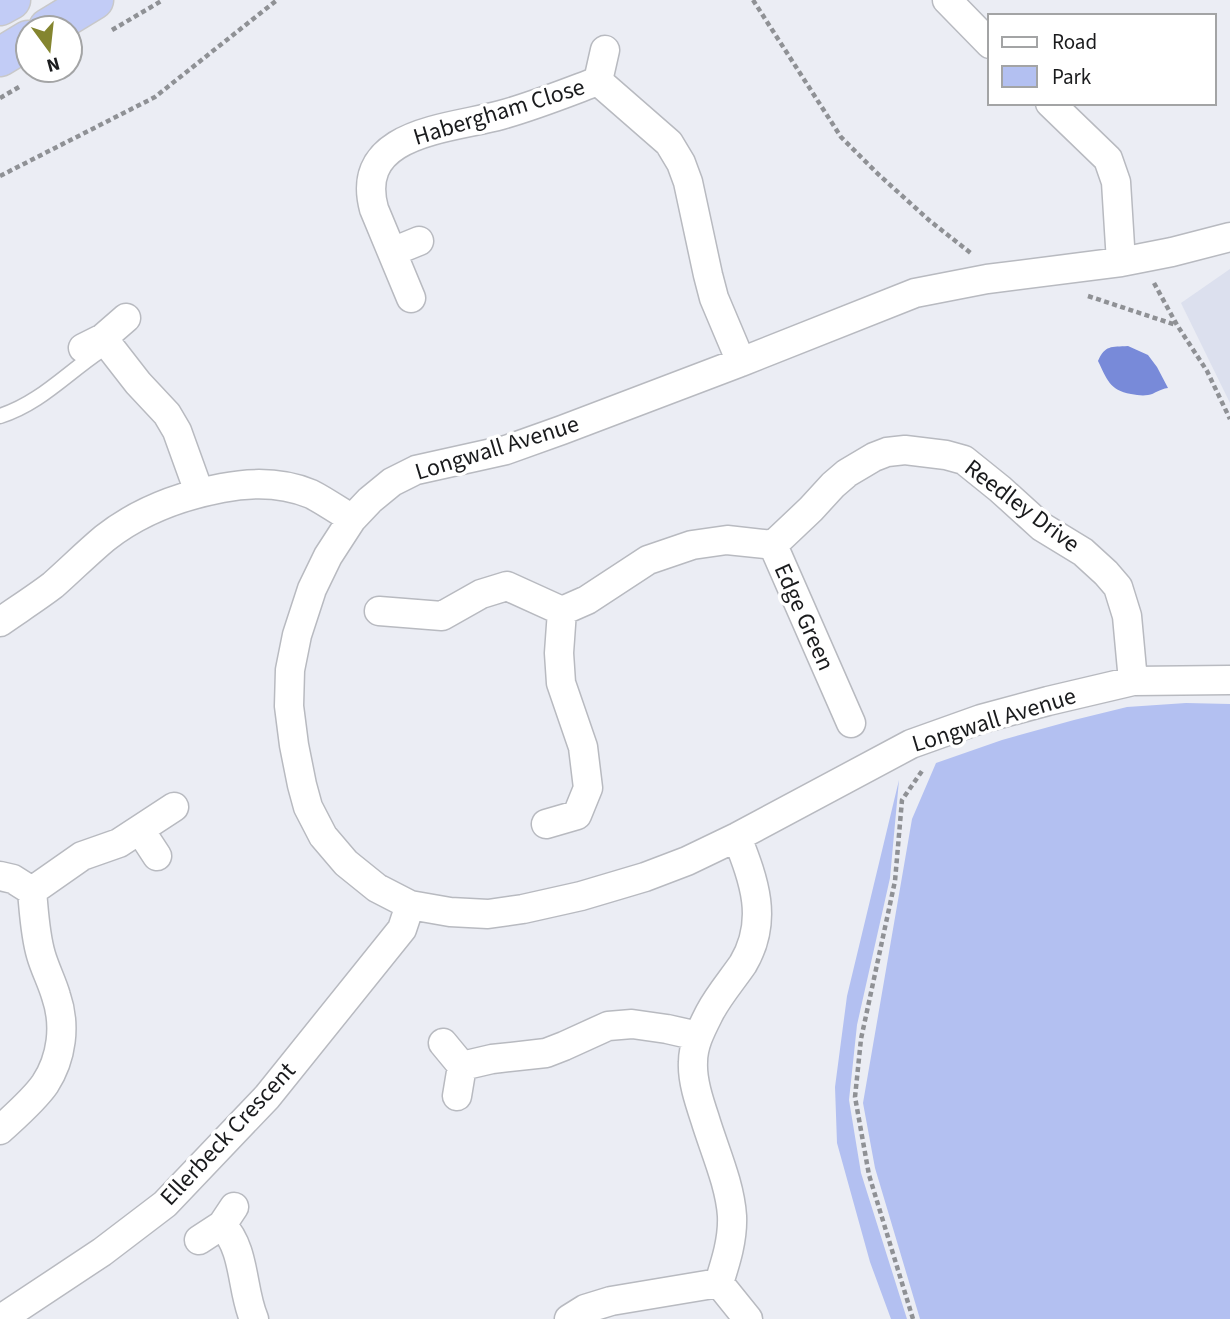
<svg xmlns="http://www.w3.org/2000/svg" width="1230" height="1319" font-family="'Source Sans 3',sans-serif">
<rect width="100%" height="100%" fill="#ebedf4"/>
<path fill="#dce0ee" d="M1230 269V403L1181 303Z"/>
<path fill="#b3c0f1" d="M1186 703 1230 704V1319H920L875 1168 863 1103 912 819 936 763 1002 740 1074 720 1127 707Z
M899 780 890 878 857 1025 849 1100 861 1173 907 1319H891L870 1262 837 1143 835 1087 847 996Z"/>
<path fill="#788ad9" d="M1128 346 1148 355 1157 367 1168 388C1159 389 1155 394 1148 395 1142 396 1137 395 1131 394 1109 390 1107 379 1098 361 1105 345 1111 347 1128 346Z"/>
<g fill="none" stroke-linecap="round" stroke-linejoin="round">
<defs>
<path id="service" d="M0 416C39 404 67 373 100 351"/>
<path id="minor" d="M947 0 990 44
M605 50 598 81 669 143 681 163 688 182 708 275 714 298 741 362
M1050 103 1108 159 1116 182 1121 262
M1230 237 1172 252 1121 262 987 279 915 293 741 362 562 430 506 450 416 470 392 482 370 500 352 519 328 556 312 589 297 635 290 670 289 706 294 745 302 785 308 807 323 836 346 863 377 888 410 905 450 912 488 914 523 909 581 896 645 877 687 861 737 837 911 744 981 719 1048 701 1133 681 1230 680
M392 252 419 241
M411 298 374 209C353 131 451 129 501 115 534 106 566 93 598 81
M103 338 138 383 167 414 177 431 199 492
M83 348 103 338 126 318
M773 545 851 723
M379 611 442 616 481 594 507 586 562 611 587 600 648 560 692 545 727 540 773 545 811 509 833 485 847 473 874 457 887 452 905 450 946 455 964 460 1000 489 1042 527 1083 552 1106 573 1118 587 1127 616 1133 681
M0 622C17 610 36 598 53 585 70 570 87 553 105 538 138 512 180 496 222 488 252 482 282 482 311 494 325 501 339 511 352 519
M546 824 577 815 588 788 583 747 561 683 559 653 562 611
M140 830 157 856
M0 876 13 879 32 891C34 912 35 935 41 955 45 969 52 982 56 996 66 1025 62 1058 45 1084 34 1100 14 1117 0 1130
M32 891 82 856 119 843 174 807
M443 1043 462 1066 457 1096
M462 1066 492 1059 546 1053 564 1046 608 1026 632 1024 667 1029 698 1036
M222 1225C246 1250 241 1289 254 1319
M199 1240 222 1225 234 1207
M719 1283 748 1319
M1 1319 102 1252 165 1204 267 1097 402 929 410 905
M569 1319 585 1309 611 1301 719 1283C726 1261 733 1239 732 1216 730 1184 714 1149 705 1119 699 1101 692 1080 693 1062 693 1044 702 1028 710 1012 719 995 732 980 743 964 769 920 754 881 737 837"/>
<path id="trunk" d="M0 6 11 0
M48 28 94 0
M0 57 28 40"/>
</defs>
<use href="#service" stroke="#b8bac0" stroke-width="17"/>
<use href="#minor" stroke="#b8bac0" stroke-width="31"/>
<use href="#trunk" stroke="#c8c8c9" stroke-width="41"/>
<path stroke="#8f9195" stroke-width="4.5" stroke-dasharray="5 3.5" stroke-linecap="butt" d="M753 0 841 137 878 174 930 221 972 254
M112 30 163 0
M0 98 19 87
M0 176 155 97 277 0
M1154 283 1177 325 1207 371 1230 419
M1088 296 1176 325
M913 1319 869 1175 855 1097 861 1039 895 881 902 800 922 771"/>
<use href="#service" stroke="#fff" stroke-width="14"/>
<use href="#minor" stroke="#fff" stroke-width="28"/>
<use href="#trunk" stroke="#c2ccf6" stroke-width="38"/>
</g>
<g text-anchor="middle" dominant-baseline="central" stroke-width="7" stroke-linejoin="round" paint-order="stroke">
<g font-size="24" fill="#1a1b1d" stroke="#fff">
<text transform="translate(499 112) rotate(-17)">Habergham Close</text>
<text transform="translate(497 448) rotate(-17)">Longwall Avenue</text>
<text transform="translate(1022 506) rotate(37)">Reedley Drive</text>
<text transform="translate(804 617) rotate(66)">Edge Green</text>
<text transform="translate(994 720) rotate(-17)">Longwall Avenue</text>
<text transform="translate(228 1134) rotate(-47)">Ellerbeck Crescent</text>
</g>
</g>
<rect x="988" y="14" width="228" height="91" fill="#ffffff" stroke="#a3a4a5" stroke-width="2"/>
<rect x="1002" y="37" width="35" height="10" fill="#ffffff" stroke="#a3a4a5" stroke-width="2"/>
<text x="1052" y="49" font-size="21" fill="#1a1b1d">Road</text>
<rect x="1002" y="66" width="35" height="21" fill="#b3c0f1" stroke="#a3a4a5" stroke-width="2"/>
<text x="1052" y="84" font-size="21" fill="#1a1b1d">Park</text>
<g transform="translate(49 49) rotate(165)"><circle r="33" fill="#ffffff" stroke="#a3a4a5" stroke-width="2"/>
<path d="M0-5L12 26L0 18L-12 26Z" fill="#84852f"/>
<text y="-10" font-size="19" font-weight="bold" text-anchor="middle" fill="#1a1b1d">N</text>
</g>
</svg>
